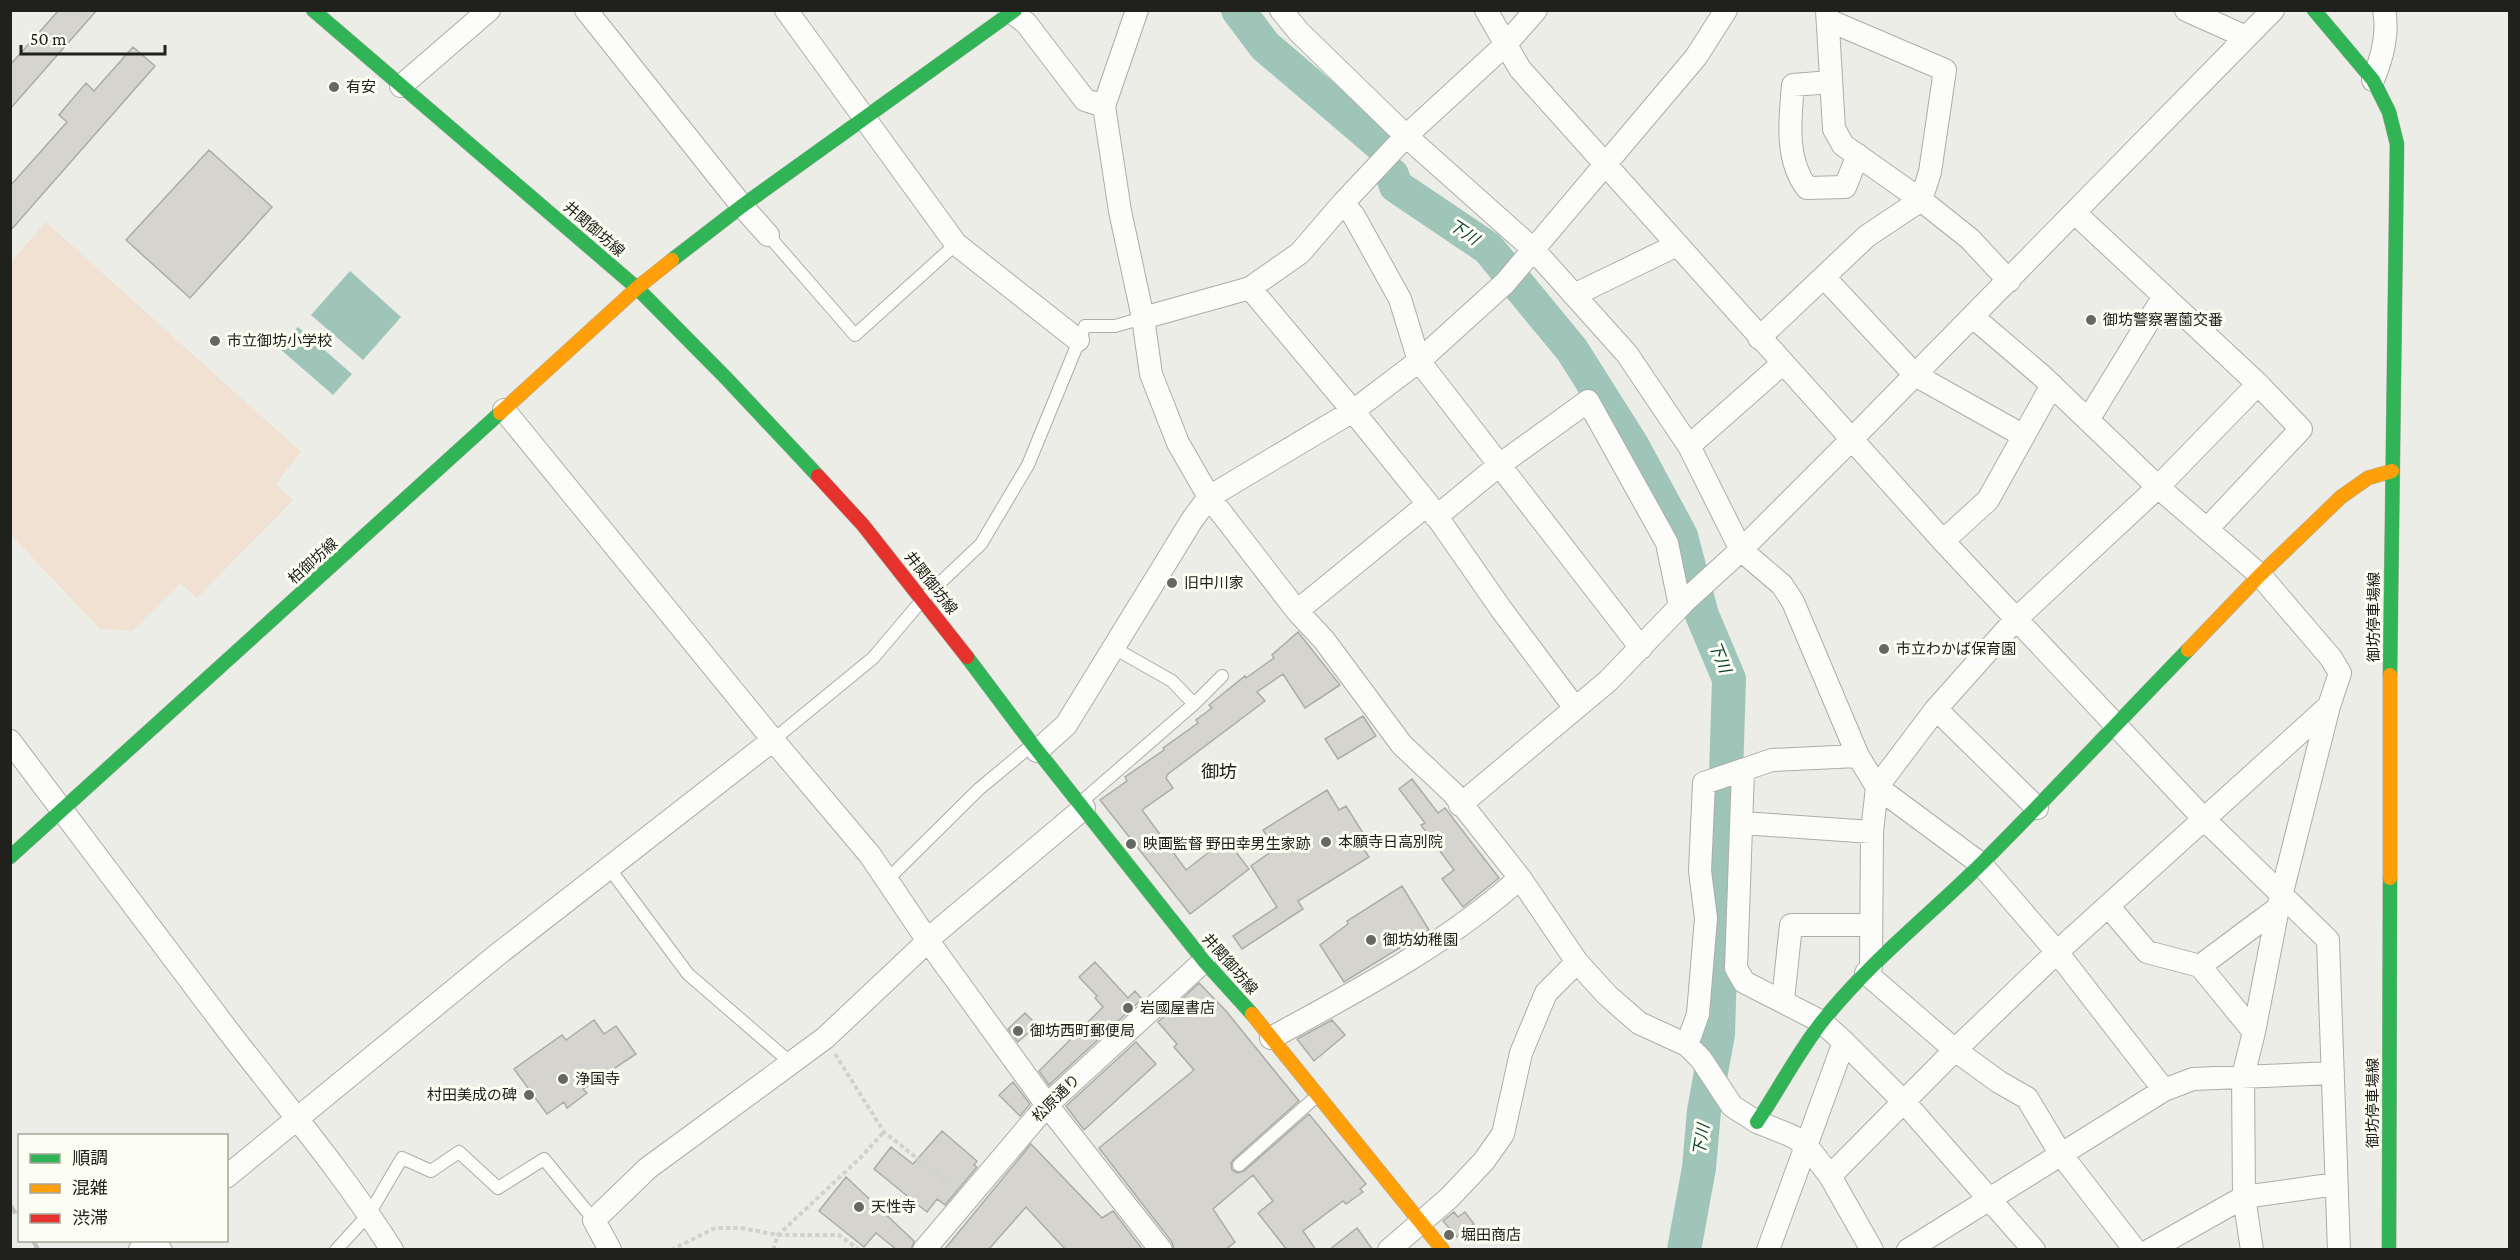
<svg xmlns="http://www.w3.org/2000/svg" width="2520" height="1260" font-family="'Crimson Pro','Noto Sans JP',serif">
<rect width="100%" height="100%" fill="#ecede6"/>
<path fill="#f1e1d3" d="M46 222 301 452 276 484 293 500 197 598 180 583 132 631 99 628 11 535V262Z"/>
<path fill="#9ec5b7" d="M350 271 401 317 363 360 311 315Z
M298 327 352 374 333 395 279 348Z"/>
<g fill="none" stroke-linecap="round" stroke-linejoin="round">
<path stroke="#9ec5b7" stroke-width="34" d="M1238 10 1265 46 1381 145
M1392 175 1396 186 1488 248 1572 350 1632 445 1681 536 1702 615 1729 679 1718 1034 1704 1111 1699 1168 1684 1250"/>
</g>
<path fill="#d5d4cf" stroke="#acaca6" stroke-width="1.5" d="M59 10H97L10 109V65Z
M133 47 155 66 10 231V186L67 122 59 115 86 83 94 91Z
M209 150 272 207 190 298 126 240Z
M1298 632 1340 685 1305 708 1283 674 1257 692 1265 701 1168 774 1166 778 1173 788 1142 810 1186 870 1226 839 1249 869 1190 914 1100 800 1127 781 1125 777 1164 750 1163 748 1198 723 1196 720 1212 708 1209 705 1245 676 1246 678 1274 658 1272 655Z
M1363 716 1376 736 1338 759 1325 739Z
M1412 779 1438 813 1445 808 1499 878 1463 907 1442 879 1454 870 1421 825 1425 823 1399 789Z
M1327 790 1339 810 1346 806 1363 833 1357 838 1369 857 1298 901 1303 909 1242 949 1233 936 1277 907 1251 866 1275 849 1263 830Z
M1402 886 1429 930 1344 982 1320 945 1348 924 1347 921Z
M1095 962 1128 998 1135 991 1142 999 1049 1085 1039 1071 1103 1007 1095 998 1097 996 1079 977Z
M1199 983 1226 1011 1299 1101 1234 1159 1231 1163 1232 1170 1237 1173 1244 1171 1309 1114 1366 1184 1360 1189 1363 1192 1346 1204 1343 1201 1303 1231 1316 1250H1287L1258 1213 1273 1201 1253 1175 1213 1209 1235 1242 1225 1250H1174L1172 1242 1099 1148 1194 1070 1174 1047 1177 1044 1158 1022Z
M1025 1013 1037 1025 1018 1042 1008 1029Z
M594 1020 604 1034 616 1026 636 1054 583 1089 587 1093 567 1108 564 1102 547 1114 514 1069 562 1035 566 1040Z
M1332 1020 1345 1035 1314 1061 1297 1039Z
M1136 1042 1156 1064 1084 1130 1066 1106Z
M1013 1082 1030 1104 1020 1116 999 1095Z
M942 1131 977 1161 974 1165 977 1167 945 1205 937 1199 927 1212 874 1169 891 1147 913 1164Z
M1031 1144 1102 1218 1113 1211 1143 1250H1066L1026 1207 988 1250H944Z
M846 1177 914 1241 911 1250H897L876 1233 864 1247 819 1211Z
M1454 1212 1458 1217 1465 1212 1474 1224 1457 1237 1443 1221Z
M1357 1228 1373 1250H1329Z"/>
<g fill="none" stroke-linecap="round" stroke-linejoin="round">
<defs>
<path id="lane" d="M768 235 855 335 956 244
M1114 648 1172 681 1194 704
M773 740 873 658 923 599 981 544 1028 465 1085 326H1115L1143 318
M1080 803 1194 704 1222 676
M609 868 688 974 791 1063
M886 881 979 789 1032 745
M1239 1165 1317 1096
M161 1240 166 1250
M336 1250 369 1214 402 1158 431 1171 459 1152 498 1188 544 1159 594 1220"/>
<path id="street" d="M586 10 742 206 768 235
M786 10 956 244 1078 340
M1009 10 1026 23 1085 100 1104 106
M1137 10 1104 106 1120 211 1143 318 1151 374 1178 443 1209 497 1297 611 1324 640 1402 745 1453 793 1520 878 1577 962 1607 995 1639 1023 1687 1045 1701 1059 1732 1106 1757 1122 1792 1136 1807 1146 1830 1176 1872 1250
M1281 10 1299 32 1406 136 1533 249 1627 354 1689 446 1741 550 1782 585 1793 602 1858 756 1877 787 1872 832 1871 967
M1486 10 1520 69 1943 541 2203 818 2328 940 2339 1250
M1827 10 1834 129 1843 145 1921 200 1970 239 2009 281
M2186 10 2246 37
M2373 80C2382 58 2389 34 2384 10
M1831 82 1793 85C1790 119 1785 160 1807 188L1845 187 1858 155
M401 86 489 10
M1343 203 1354 216 1400 299 1419 361 1641 648
M2075 213 2258 384 2301 429 2207 529
M1824 277 1915 375 2024 436
M1250 288 1353 411 1428 504 1501 609 1575 708
M1574 295 1677 245
M1973 317 2041 375 2158 487 2260 575 2331 658 2340 673 2329 706 2278 908 2254 1032 2243 1076 2244 1197 2252 1250
M1143 318 1250 288 1300 253 1343 203 1406 136 1505 45 1536 10
M1759 338 1867 236 1921 200 1930 172 1945 70 1828 20
M504 410 773 740 870 855 928 941 1047 1105 1161 1250
M2088 420 2164 296
M1689 446 1782 364
M1436 517 1498 466 1588 401 1667 543 1680 606
M1943 541 1988 500 2052 385
M1297 611 1428 504
M1936 709 2037 808
M10 741C83 837 154 933 226 1028 282 1101 342 1171 392 1250
M1037 751 1066 725 1192 520 1209 497 1353 411 1419 361 1505 283 1696 57 1726 10
M1743 771 1736 968 1744 982 1822 1022 1844 1042 1905 1103 2034 1250
M1460 805 1608 681 1686 600 1741 550 1850 441 2273 10
M1742 823 1872 832
M2109 907 2147 952 2200 966 2254 1032
M927 940 1084 808
M2200 966 2278 908
M1866 973 1955 1050 1999 1082 2027 1098 2060 1153 2135 1250
M1783 1000 1791 925H1870
M1271 1038C1357 991 1447 944 1520 878
M1687 1045 1698 1014 1706 918 1700 871 1704 783 1772 760 1858 756
M2164 1090 2057 952 1981 864 1877 787 1936 709 2016 619 2158 487 2258 384
M1830 1176 1955 1050 2057 952 2329 706
M226 1177 497 955 773 740
M140 1250 152 1240
M610 1250 594 1220 648 1168 825 1038 928 941
M924 1250 1047 1105 1204 961
M1389 1250 1449 1198 1484 1161 1503 1134 1521 1053 1546 993 1577 962
M1768 1250 1844 1042
M1908 1250 2164 1090 2193 1079 2333 1073
M2150 1250 2244 1197 2336 1184"/>
<path id="fast" d="M313 10 637 288 726 378 818 476
M2314 10 2373 80 2389 112 2397 144 2390 675
M672 260 742 206 1015 10
M967 657 1033 745 1204 961 1252 1014
M10 857 500 413
M1757 1122C1779 1089 1797 1054 1821 1023 1868 963 1929 916 1982 863 2052 793 2119 721 2188 650
M2389 1250 2390 878"/>
<path id="slow" d="M500 413 637 288 672 260
M2188 650 2260 575 2341 497 2368 478 2392 471
M2390 878V675
M1252 1014 1443 1250"/>
<path id="jam" d="M818 476 863 525 967 657"/>
</defs>
<use href="#lane" stroke="#acada8" stroke-width="14"/>
<use href="#street" stroke="#acada8" stroke-width="24"/>
<use href="#fast" stroke="#acada8" stroke-width="15"/>
<use href="#slow" stroke="#acada8" stroke-width="15"/>
<use href="#jam" stroke="#acada8" stroke-width="15"/>
<path stroke="#d1d1ce" stroke-width="4" stroke-dasharray="4.5 3" stroke-linecap="butt" d="M835 1054 884 1132 952 1186
M671 1250 715 1228H741L778 1235H839L859 1250
M773 1250 778 1235 859 1159 884 1132"/>
<use href="#lane" stroke="#fcfcfb" stroke-width="12"/>
<use href="#street" stroke="#fcfcfb" stroke-width="22"/>
<use href="#fast" stroke="#30b455" stroke-width="14"/>
<use href="#slow" stroke="#ff9f0a" stroke-width="14"/>
<use href="#jam" stroke="#e5322d" stroke-width="14"/>
<path stroke="#c0c0be" stroke-width="4.5" stroke-dasharray="10 10" stroke-linecap="butt" d="M10 1205 20 1220
M33 1240 38 1250"/>
</g>
<g fill="#676863" stroke="#fcfef1" stroke-width="2">
<circle cx="334" cy="87" r="6"/>
<circle cx="2091" cy="320" r="6"/>
<circle cx="215" cy="341" r="6"/>
<circle cx="1172" cy="583" r="6"/>
<circle cx="1884" cy="649" r="6"/>
<circle cx="1326" cy="842" r="6"/>
<circle cx="1131" cy="844" r="6"/>
<circle cx="1371" cy="940" r="6"/>
<circle cx="1128" cy="1008" r="6"/>
<circle cx="1018" cy="1031" r="6"/>
<circle cx="563" cy="1079" r="6"/>
<circle cx="529" cy="1095" r="6"/>
<circle cx="859" cy="1207" r="6"/>
<circle cx="1449" cy="1235" r="6"/>
</g>
<g text-anchor="middle" dominant-baseline="central" stroke-width="6" stroke-linejoin="round" paint-order="stroke">
<g font-size="15" fill="#20211c" stroke="#fcfef1" text-anchor="start">
<text x="346" y="87">有安</text>
<text x="2103" y="320">御坊警察署薗交番</text>
<text x="227" y="341">市立御坊小学校</text>
<text x="1184" y="583">旧中川家</text>
<text x="1896" y="649">市立わかば保育園</text>
<text x="1338" y="842">本願寺日高別院</text>
<text x="1143" y="844">映画監督 野田幸男生家跡</text>
<text x="1383" y="940">御坊幼稚園</text>
<text x="1140" y="1008">岩國屋書店</text>
<text x="1030" y="1031">御坊西町郵便局</text>
<text x="575" y="1079">浄国寺</text>
<text x="517" y="1095" text-anchor="end">村田美成の碑</text>
<text x="871" y="1207">天性寺</text>
<text x="1461" y="1235">堀田商店</text>
</g>
<g font-size="15" fill="#20211c" stroke="#fcfef1">
<text transform="translate(594 229) rotate(41)">井関御坊線</text>
<text transform="translate(313 561) rotate(-42)">柏御坊線</text>
<text transform="translate(931 583) rotate(52)">井関御坊線</text>
<text transform="translate(2374 617) rotate(-90)">御坊停車場線</text>
<text transform="translate(1230 964) rotate(49)">井関御坊線</text>
<text transform="translate(1056 1098) rotate(-45)">松原通り</text>
<text transform="translate(2373 1103) rotate(-90)">御坊停車場線</text>
</g>
<g font-size="16" font-style="italic" fill="#053a2e" stroke="#fcfef1">
<text transform="translate(1464 232) rotate(34)">下川</text>
<text transform="translate(1720 657) rotate(68)">下川</text>
<text transform="translate(1701 1140) rotate(-81)">下川</text>
</g>
<g font-size="18" fill="#20211c" stroke="#fcfef1">
<text x="1219" y="772">御坊</text>
</g>
</g>
<rect width="2520" height="1260" fill="none" stroke="#20211c" stroke-width="24"/>
<rect x="18" y="1134" width="210" height="108" fill="#fcfef1" stroke="#a4a69c" stroke-width="1.5"/>
<rect x="30" y="1154" width="30" height="9" fill="#30b455" stroke="#a4a69c" stroke-width="1.5"/>
<text x="72" y="1164" font-size="18" fill="#20211c">順調</text>
<rect x="30" y="1184" width="30" height="9" fill="#ff9f0a" stroke="#a4a69c" stroke-width="1.5"/>
<text x="72" y="1194" font-size="18" fill="#20211c">混雑</text>
<rect x="30" y="1214" width="30" height="9" fill="#e5322d" stroke="#a4a69c" stroke-width="1.5"/>
<text x="72" y="1224" font-size="18" fill="#20211c">渋滞</text>
<path d="M21 45v9h144v-9" fill="none" stroke="#20211c" stroke-width="3"/>
<text x="30" y="45" font-size="18" fill="#20211c" stroke="#fcfef1" stroke-width="4.5" paint-order="stroke">50 m</text>
</svg>
